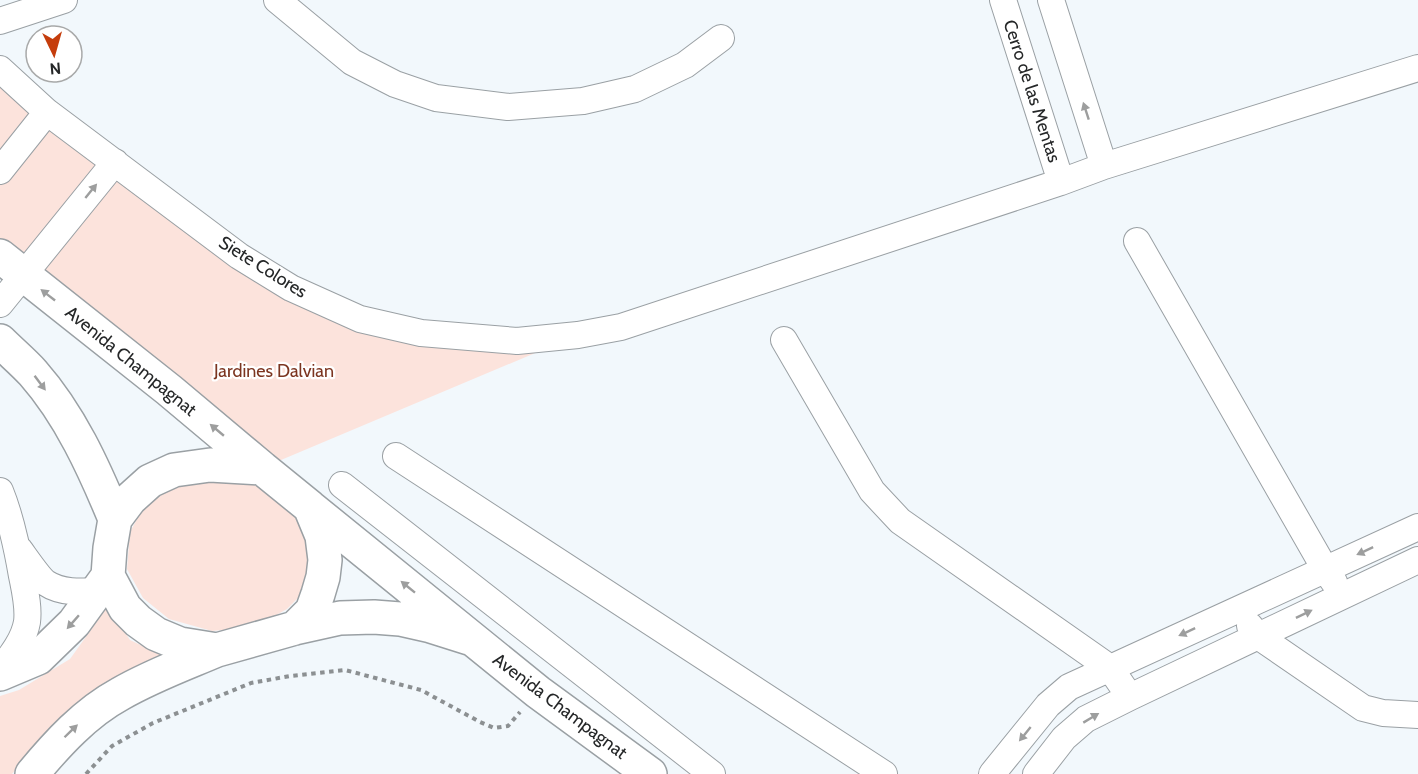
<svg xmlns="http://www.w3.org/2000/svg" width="1418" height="774" font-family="Cabin,sans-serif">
<rect width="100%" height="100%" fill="#f2f8fc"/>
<path fill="#fce3dc" d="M0 69 115 162 360 319 578 335 262 468 0 256Z
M205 480 251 484 280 493 307 526 311 558 306 590 287 609 255 627 212 631 169 619 143 598 127 569 130 532 143 508 173 487Z
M108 606 130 640 170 659 109 684 43 736 12 774H0V696L19 690 70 659Z"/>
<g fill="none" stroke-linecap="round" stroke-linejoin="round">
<defs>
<path id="minor" d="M277 0 352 62 395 84 436 98 508 107 583 101 635 89 685 65 721 38
M1003 0 1061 182
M1051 0 1104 166
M0 21 64 0
M0 69 47 112 239 256 291 288 360 319 421 333 517 341 578 335 621 327 1061 182 1104 166 1418 68
M0 171 47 112
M1137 241 1325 569 1334 582
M0 304 115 162
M784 340 872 491 900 521 1110 668 1130 697
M396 456 884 774
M342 485 712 774
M0 491C11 518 17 547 22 576 25 591 29 607 27 622 24 640 11 656 0 670
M19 549C25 557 39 578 46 583 61 593 81 592 97 591
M1250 626 1258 636 1363 708 1383 713 1418 715
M992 774 1048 705 1069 687 1418 527
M1036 774 1064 738 1086 719 1130 697 1418 560"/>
<path id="major" d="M0 256 169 390 262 468
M0 341C11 352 23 362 33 373 70 415 94 468 115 519
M311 508 538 692 650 774
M295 628 312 611 318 594 323 577 325 560 322 536 310 507 262 468 210 465 174 470 150 481 130 499 115 519 110 548 108 576 125 608 138 621 156 634 180 644 217 650 295 628 340 618 374 617 400 619 431 626 469 638
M0 674 38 658 74 623 108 576
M32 774C57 744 85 713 120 694 151 676 184 664 217 650"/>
</defs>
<use href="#minor" stroke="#9aa0a4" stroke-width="28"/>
<use href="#major" stroke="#9aa0a4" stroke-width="36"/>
<path stroke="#8c9092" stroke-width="4" stroke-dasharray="4.5 4.5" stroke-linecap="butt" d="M86 774 112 746 153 723 251 683 290 676 345 670 421 690 480 722 494 728 508 726 520 712"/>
<use href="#minor" stroke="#fff" stroke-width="26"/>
<use href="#major" stroke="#fff" stroke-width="33"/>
</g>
<defs><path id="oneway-solid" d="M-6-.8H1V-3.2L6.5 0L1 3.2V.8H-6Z" transform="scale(1.5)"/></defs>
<g fill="#9d9e9e">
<use href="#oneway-solid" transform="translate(1086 111) rotate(-108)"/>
<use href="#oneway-solid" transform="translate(91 191) rotate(-51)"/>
<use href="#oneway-solid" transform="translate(48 295) rotate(-142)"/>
<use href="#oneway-solid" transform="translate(40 383) rotate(53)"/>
<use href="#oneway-solid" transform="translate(217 430) rotate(-140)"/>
<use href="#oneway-solid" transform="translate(1365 551) rotate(155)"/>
<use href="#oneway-solid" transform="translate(408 587) rotate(-141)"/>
<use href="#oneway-solid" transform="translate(1304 614) rotate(-26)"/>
<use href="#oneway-solid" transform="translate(73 622) rotate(131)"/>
<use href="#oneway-solid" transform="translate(1187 632) rotate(155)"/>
<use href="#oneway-solid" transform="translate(1091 718) rotate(-31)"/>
<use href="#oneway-solid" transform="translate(71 731) rotate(-44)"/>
<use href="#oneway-solid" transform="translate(1025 734) rotate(129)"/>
</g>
<g text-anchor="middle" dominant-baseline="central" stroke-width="4.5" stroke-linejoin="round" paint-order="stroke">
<g font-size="18" fill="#252728" stroke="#fff">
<text transform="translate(1032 91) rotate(72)">Cerro de las Mentas</text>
<text transform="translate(263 267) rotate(32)">Siete Colores</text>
<text transform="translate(131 361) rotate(39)">Avenida Champagnat</text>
<text transform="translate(560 706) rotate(37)">Avenida Champagnat</text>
</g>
<g font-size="18" fill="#7c3520" stroke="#fff">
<text x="274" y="371">Jardines Dalvian</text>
</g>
</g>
<g transform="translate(54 54) rotate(175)"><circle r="28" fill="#ffffff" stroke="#a8a9a9" stroke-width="1.5"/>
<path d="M0-4.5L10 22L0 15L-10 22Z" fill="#c53d0c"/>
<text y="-9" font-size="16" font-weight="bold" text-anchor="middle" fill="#252728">N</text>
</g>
</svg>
